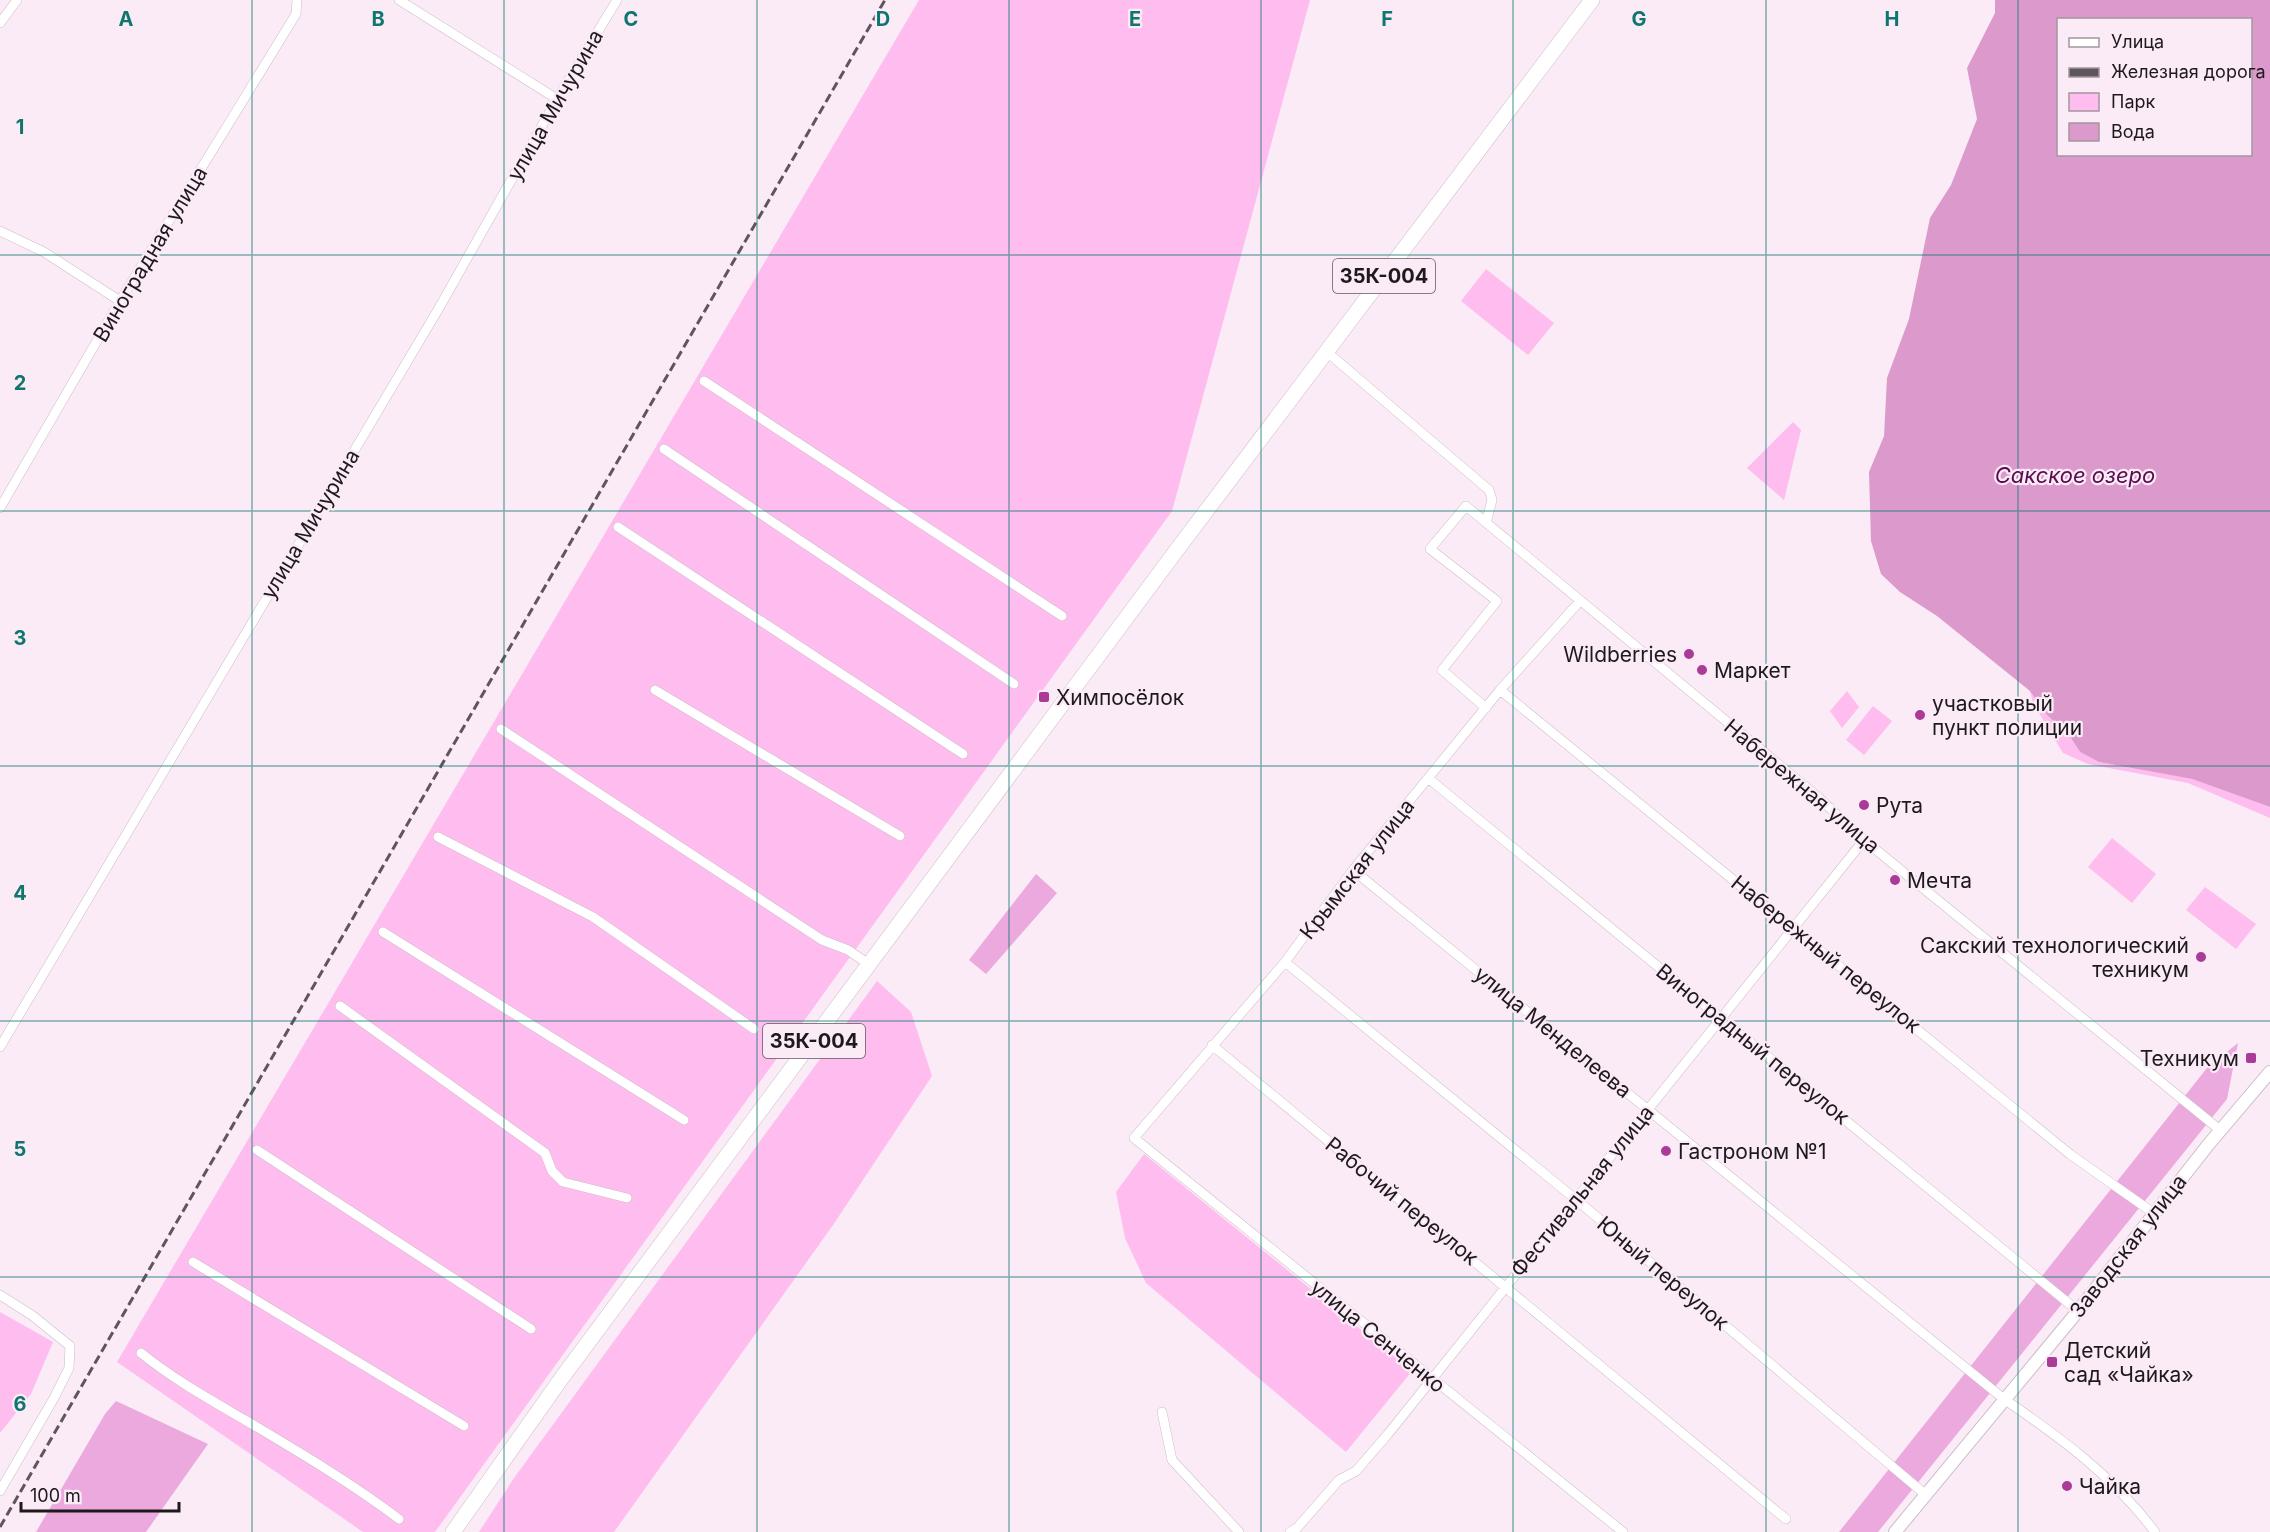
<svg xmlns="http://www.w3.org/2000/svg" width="2270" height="1532" font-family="Inter,sans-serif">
<rect width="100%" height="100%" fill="#faebf6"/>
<path fill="#febcef" d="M919 0H1310L1172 511 435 1532H363L117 1362Z
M1486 269 1554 323 1528 355 1461 301Z
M1793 422 1801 430 1784 500 1747 468Z
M1847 691 1859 707 1842 728 1830 711Z
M2030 691 2046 714 2071 738 2080 752 2099 762 2192 779 2270 807V818L2188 783 2088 764 2063 753 2033 703Z
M1873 706 1892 721 1864 755 1846 740Z
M2112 838 2156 874 2132 903 2088 867Z
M2205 887 2256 924 2236 949 2186 910Z
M877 981 911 1012 932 1076 833 1225 614 1532H479L514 1478Z
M1144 1154 1412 1371 1346 1452 1146 1283 1125 1238 1116 1192Z
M0 1312 53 1342 31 1394 0 1433Z"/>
<path fill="#eca9dd" d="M1036 874 1057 893 986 974 969 960Z
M2238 1043 2227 1099 1878 1532H1839L2207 1068Z
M116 1401 208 1444 146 1532H36L105 1414Z"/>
<path fill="#db99cc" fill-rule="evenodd" d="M1995 0H2270V807L2192 779 2099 762 2080 752 2071 738 2046 714 2030 691 1937 616 1900 592 1881 574 1871 541 1869 472 1884 436 1887 378 1909 319 1930 218 1951 185 1977 119 1967 68 1995 13ZM2058 20H2250V154H2058Z"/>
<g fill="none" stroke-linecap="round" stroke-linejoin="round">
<defs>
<path id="minor" d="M399 0 557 99
M0 23 17 0
M0 231 44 252 120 301
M1327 352 1489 490 1492 500 1486 523
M704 381 1062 616
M664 449 1014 684
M0 508 120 301 296 14 297 0
M618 527 963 754
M1580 601 1500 690 1353 870 1285 962 1134 1138 1623 1532
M655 690 900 836
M1500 690 2071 1155 2155 1214
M1486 708 1442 670 1497 601 1430 549 1466 506 1818 797 1864 840 2220 1130
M501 729 822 940 848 950 870 965
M1428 778 2078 1311
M438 837 593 917 754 1029
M1353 870 2004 1399C2061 1438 2113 1476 2155 1532
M383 932 684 1120
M1285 962 1579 1202 1926 1495
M340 1006 545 1153 552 1171 563 1182 627 1198
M1212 1045 1786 1519
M0 1047 439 308 557 99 617 0
M257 1150 531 1329
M193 1262 464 1426
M0 1295 33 1316 70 1346 69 1368 54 1398 0 1491
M141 1353C173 1379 209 1399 245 1420 297 1451 350 1482 399 1519
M1162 1412 1172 1460 1239 1532
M1290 1532 1297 1528 1339 1480 1356 1471 1388 1434 1864 840"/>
<path id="tertiary" d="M1895 1532 2078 1311 2208 1145 2270 1072"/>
<path id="primary" d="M453 1532 561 1379 1176 551 1592 0"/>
</defs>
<use href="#minor" stroke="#cbbdc8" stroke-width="10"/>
<use href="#tertiary" stroke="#cbbdc8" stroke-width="14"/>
<use href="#primary" stroke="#cbbdc8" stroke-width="16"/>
<use href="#minor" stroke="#fff" stroke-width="9"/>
<use href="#tertiary" stroke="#fff" stroke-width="12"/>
<use href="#primary" stroke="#fff" stroke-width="15"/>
<path stroke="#5e565c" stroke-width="3" stroke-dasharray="9 4.5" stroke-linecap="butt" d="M0 1527 885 0"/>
</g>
<path fill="none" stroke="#0f766e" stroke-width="1.5" stroke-opacity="0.55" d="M252 0V1532M504 0V1532M757 0V1532M1009 0V1532M1261 0V1532M1513 0V1532M1766 0V1532M2018 0V1532M0 255H2270M0 511H2270M0 766H2270M0 1021H2270M0 1277H2270"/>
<g fill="#aa3b98" stroke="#faebf6" stroke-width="2">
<circle cx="1689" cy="654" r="6"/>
<circle cx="1702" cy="670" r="6"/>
<rect x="1038" y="691" width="12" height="12" rx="3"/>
<circle cx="1920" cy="715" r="6"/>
<circle cx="1864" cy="805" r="6"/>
<circle cx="1895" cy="880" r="6"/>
<circle cx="2201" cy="957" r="6"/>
<rect x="2245" y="1052" width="12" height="12" rx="3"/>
<circle cx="1666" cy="1151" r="6"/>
<rect x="2046" y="1356" width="12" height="12" rx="3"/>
<circle cx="2067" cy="1486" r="6"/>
</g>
<g text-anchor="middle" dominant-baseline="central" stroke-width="4.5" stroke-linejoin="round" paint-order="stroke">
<g fill="#faebf6" stroke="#60585e" stroke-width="1.5">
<rect x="1333" y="259" width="102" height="34" rx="4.5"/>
<rect x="763" y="1024" width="102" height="34" rx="4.5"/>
</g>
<g font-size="20" font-weight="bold" fill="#1e191d">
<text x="1384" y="276">35К-004</text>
<text x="814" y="1041">35К-004</text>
</g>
<g font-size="21" fill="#1e191d" stroke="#faebf6">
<text transform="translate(555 105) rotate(-60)">улица Мичурина</text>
<text transform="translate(150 254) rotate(-59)">Виноградная улица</text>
<text transform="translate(310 524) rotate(-59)">улица Мичурина</text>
<text transform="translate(1802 786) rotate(40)">Набережная улица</text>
<text transform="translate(1357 869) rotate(-52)">Крымская улица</text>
<text transform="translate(1826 954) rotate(39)">Набережный переулок</text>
<text transform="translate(1553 1032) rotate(39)">улица Менделеева</text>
<text transform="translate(1753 1044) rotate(39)">Виноградный переулок</text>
<text transform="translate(1582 1191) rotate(-51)">Фестивальная улица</text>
<text transform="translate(1402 1201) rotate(39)">Рабочий переулок</text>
<text transform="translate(2128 1246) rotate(-52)">Заводская улица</text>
<text transform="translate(1663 1273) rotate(40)">Юный переулок</text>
<text transform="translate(1378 1336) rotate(39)">улица Сенченко</text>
</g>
<g font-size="21" fill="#1e191d" stroke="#faebf6" text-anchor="start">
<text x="1677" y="654" text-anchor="end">Wildberries</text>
<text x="1714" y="670">Маркет</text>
<text x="1056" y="697">Химпосёлок</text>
<text x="1932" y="703">участковый<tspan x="1932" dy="24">пункт полиции</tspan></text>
<text x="1876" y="805">Рута</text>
<text x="1907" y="880">Мечта</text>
<text x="2189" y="945" text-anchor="end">Сакский технологический<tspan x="2189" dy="24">техникум</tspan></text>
<text x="2239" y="1058" text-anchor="end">Техникум</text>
<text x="1678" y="1151">Гастроном №1</text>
<text x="2064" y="1350">Детский<tspan x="2064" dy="24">сад «Чайка»</tspan></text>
<text x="2079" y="1486">Чайка</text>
</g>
<g font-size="22" font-style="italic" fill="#5a0b4f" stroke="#faebf6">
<text x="2075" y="475">Сакское озеро</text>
</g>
</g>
<g font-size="20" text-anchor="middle" font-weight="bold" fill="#0f766e" stroke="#faebf6" stroke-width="4.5" stroke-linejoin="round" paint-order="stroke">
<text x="126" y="26">A</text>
<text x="378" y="26">B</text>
<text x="631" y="26">C</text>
<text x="883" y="26">D</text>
<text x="1135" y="26">E</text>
<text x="1387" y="26">F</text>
<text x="1639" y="26">G</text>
<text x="1892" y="26">H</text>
<text x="20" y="134">1</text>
<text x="20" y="390">2</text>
<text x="20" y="645">3</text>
<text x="20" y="900">4</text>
<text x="20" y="1156">5</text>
<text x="20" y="1411">6</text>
</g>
<rect x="2057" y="18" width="195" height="138" fill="#faebf6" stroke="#a2979f" stroke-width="1.5"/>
<rect x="2069" y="38" width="30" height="9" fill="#ffffff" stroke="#a2979f" stroke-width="1.5"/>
<text x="2111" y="48" font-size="18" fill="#1e191d">Улица</text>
<rect x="2069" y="68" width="30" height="9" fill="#5e565c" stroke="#a2979f" stroke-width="1.5"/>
<text x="2111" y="78" font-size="18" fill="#1e191d">Железная дорога</text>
<rect x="2069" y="93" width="30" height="18" fill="#febcef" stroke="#a2979f" stroke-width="1.5"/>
<text x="2111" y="108" font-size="18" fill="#1e191d">Парк</text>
<rect x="2069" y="123" width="30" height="18" fill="#db99cc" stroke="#a2979f" stroke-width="1.5"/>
<text x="2111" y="138" font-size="18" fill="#1e191d">Вода</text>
<path d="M21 1502v9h158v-9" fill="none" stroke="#1e191d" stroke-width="3"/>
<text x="30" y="1502" font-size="18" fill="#1e191d" stroke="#faebf6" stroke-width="4.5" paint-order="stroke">100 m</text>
</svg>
